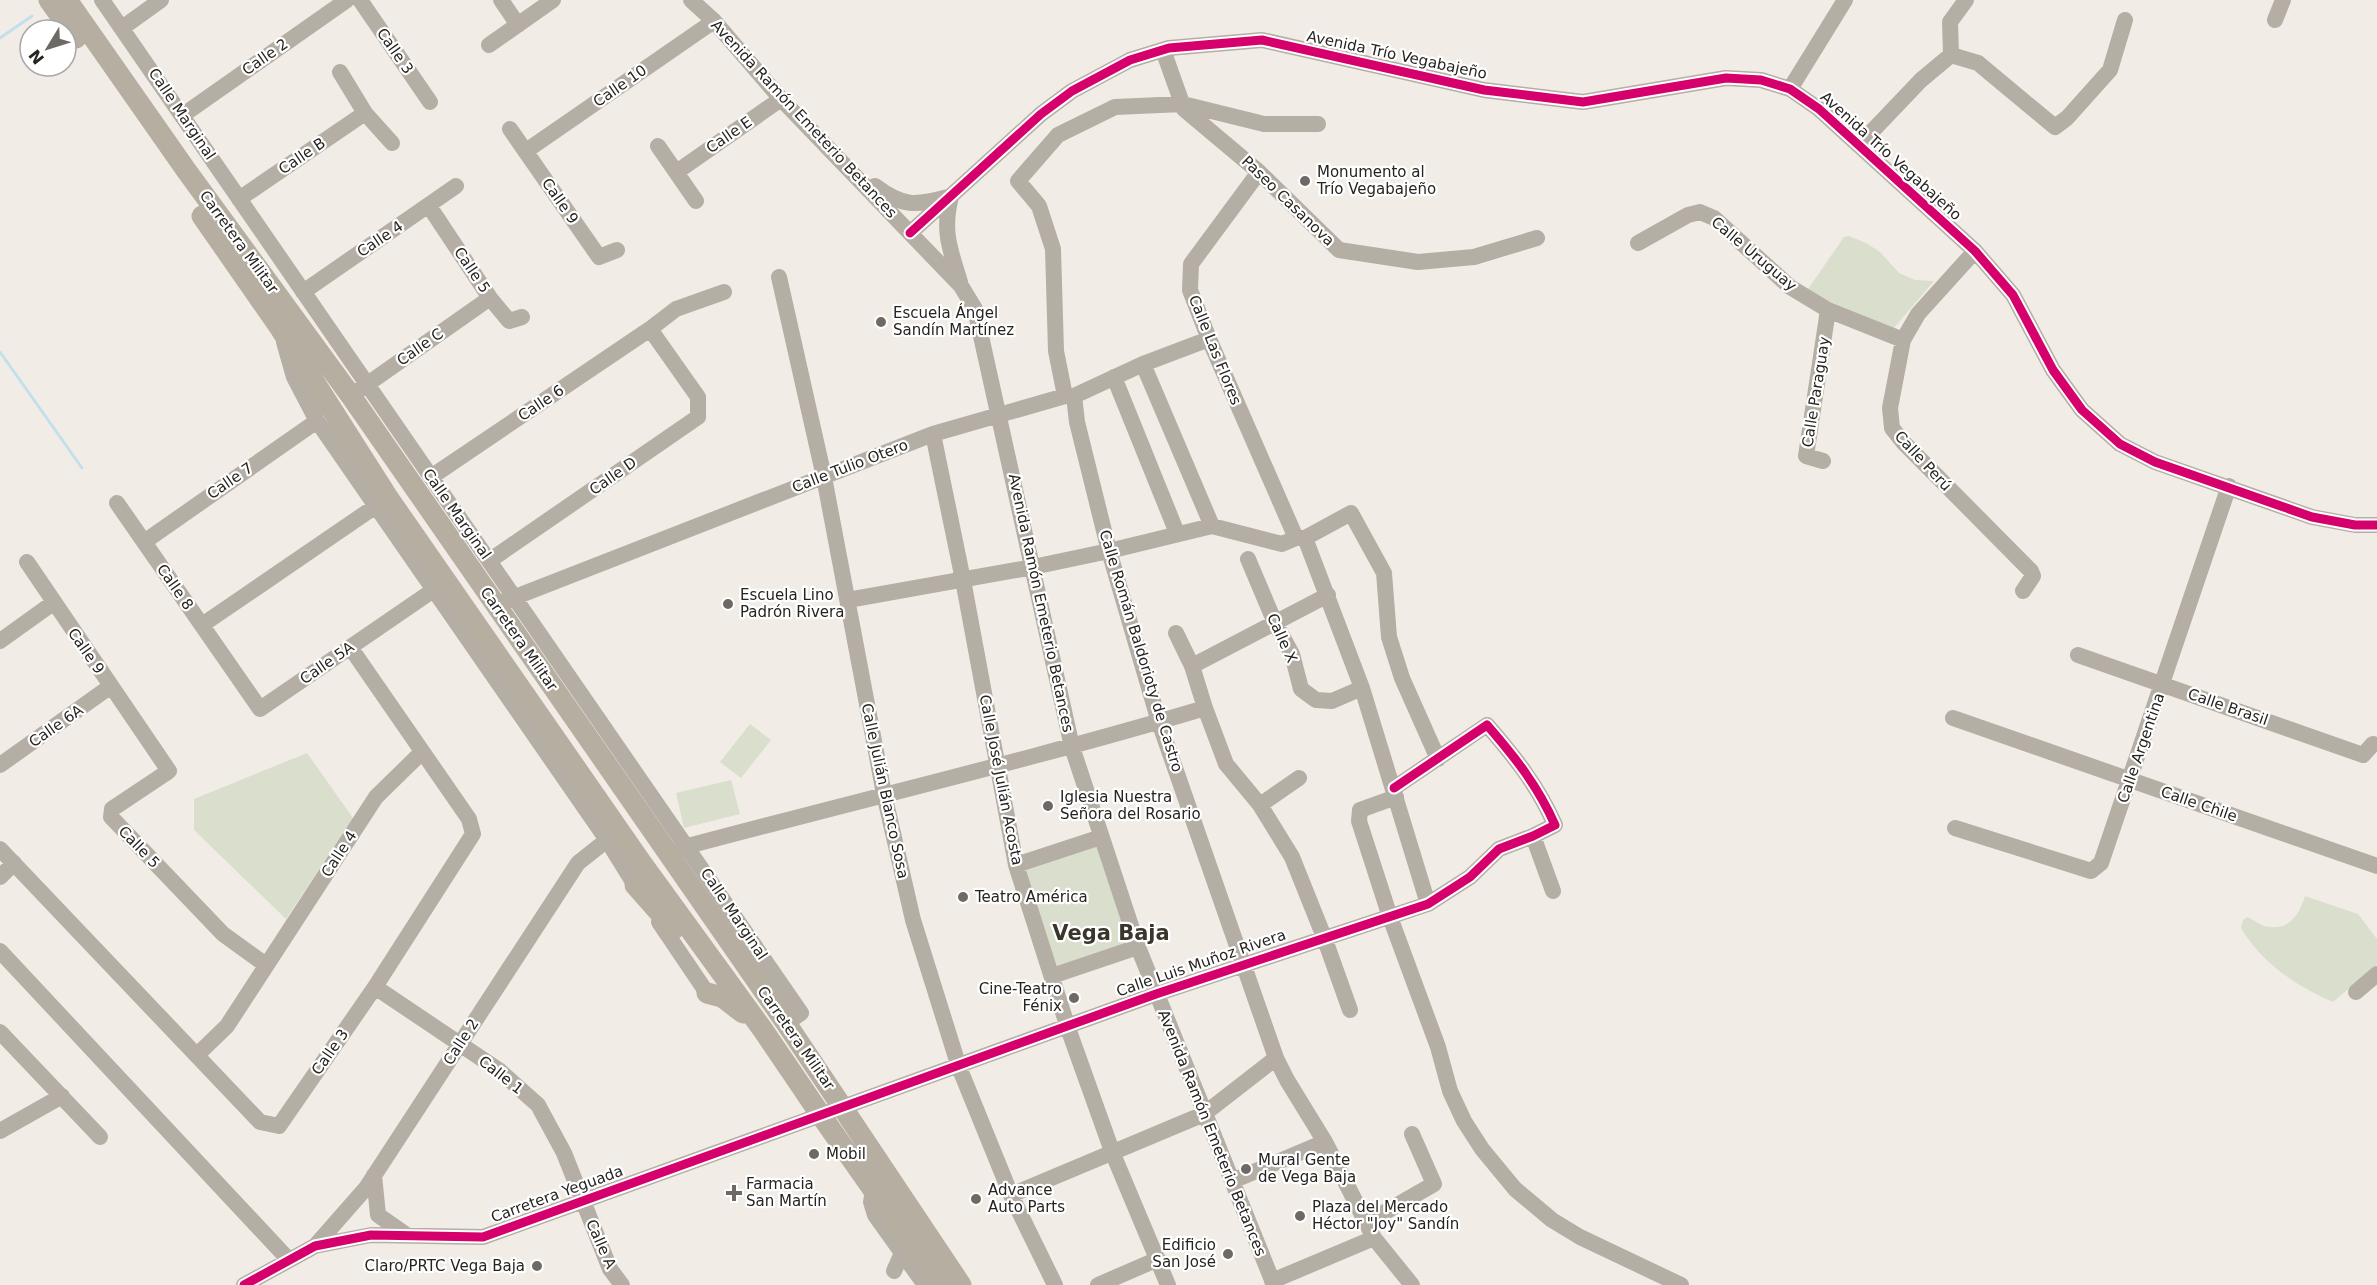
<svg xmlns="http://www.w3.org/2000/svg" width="2377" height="1285" font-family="'DejaVu Sans',sans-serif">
<rect width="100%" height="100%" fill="#f1ede6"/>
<path fill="#d9decd" d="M1849 236 1866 243 1880 252 1899 273 1915 280 1934 281 1894 328 1828 301 1808 289 1844 237Z
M750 724 771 740 741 778 720 762Z
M307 753 353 818 286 919 194 830V799Z
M731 780 740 814 684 828 676 793Z
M1101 840 1134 945 1056 970 1022 865Z
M2305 896 2358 914 2377 939V965L2333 1002C2297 987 2261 962 2241 928L2243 920 2247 917C2253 919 2258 924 2264 926 2288 932 2299 916 2305 896Z"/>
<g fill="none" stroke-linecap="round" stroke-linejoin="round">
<path stroke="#c2e0ec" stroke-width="3" d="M0 38 32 16
M0 352 82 468"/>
<path stroke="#b4aea4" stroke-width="16" d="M102 0 801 1013 786 1023
M360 0 430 102
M501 0 518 25
M691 0 714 21 781 99 961 286 975 309 1072 747 1138 947 1274 1285
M2275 20 2283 0
M122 28 161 0
M489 45 553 0
M1163 50 1184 109 1259 172 1339 250 1418 262 1474 257 1537 238
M1951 55 1950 22 1966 0
M340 72 365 113 392 143
M1790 89 1845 0
M183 115 347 0
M510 129 599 257 617 250
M1859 145 1921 80 1951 55 1978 63 2055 127 2067 118 2110 70 2125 20
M658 146 696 201
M526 151 714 21
M678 171 781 99
M1259 172 1191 264 1190 290 1209 339 1296 538
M875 186C903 207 915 206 948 197
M951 197C942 231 950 249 960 282
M239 199 365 113
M429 206 490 298 509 321 522 317
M910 233 1041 114 1072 91 1130 60 1169 48 1262 40 1484 90 1583 102 1726 78 1761 80 1790 89 1819 109 1975 251 2013 295 2053 370 2082 410 2120 444 2155 462 2312 517 2355 525H2377
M1638 243 1688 215 1700 212 1714 218 1790 287 1828 310 1903 340
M1975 251 1918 314 1903 340 1890 408 1892 428 1903 442 2031 571 2033 576 2023 591
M779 277 824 477 884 794 913 920 959 1067 1011 1195 1055 1285
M303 292 456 186
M284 342 294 377 317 421 607 840 641 895
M1143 364 1212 526
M1114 377 1177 533
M359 390 490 298
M1065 396 1056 351 1053 249 1039 206 1018 181 1058 135 1115 107 1183 104 1264 124H1318
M1074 396 1077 422 1109 551 1159 722 1276 1058 1287 1080 1325 1142 1374 1238 1412 1285
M933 434 963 580 1016 865 1069 1031 1113 1154 1168 1285
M1823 461 1806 456 1828 310
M431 477 650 329 676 309 724 292
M117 503 260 709 435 589
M1305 538 1362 688 1428 904
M144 542 317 421
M1248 559 1275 623 1292 654 1301 689 1316 700 1332 701 1362 688
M489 561 698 417V397L650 329
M27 562 169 771 112 809 111 817 223 934 266 965
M848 600 1033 567 1109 551 1212 526 1282 544 1296 538H1305L1351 513 1384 573 1389 637 1402 678 1438 759
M505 601 933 434 1065 396H1074L1143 364 1209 339
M202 625 376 506
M1176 633 1192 666 1205 708 1226 764 1260 805 1292 857 1324 937 1350 1010
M0 641 53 603
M2078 655 2363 755 2373 744
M1192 666 1328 595
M1953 718 2377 866
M0 765 111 686
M1396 797 1360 810 1359 821 1390 917 1438 1047 1450 1091 1464 1121 1482 1149 1515 1189 1552 1220 1580 1237 1681 1285
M1260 805 1299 778
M1955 828 2091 871 2101 863 2229 486
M1533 836 1553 891
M0 849 260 1122 279 1126 375 987 473 834 469 819 350 647
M679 852 688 846C860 800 1034 759 1205 708
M1016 865 1101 837
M0 877 14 863
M659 922 707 993
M0 951 289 1260
M1052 976 1138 947
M375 987 500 1071 538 1105 564 1153 610 1269 622 1285
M2356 992 2377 974
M0 1032 100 1137
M197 1055 227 1026 376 797 422 752
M0 1131 62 1096
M374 1175 378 1215 408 1236
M1232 1181 1325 1142
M873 1190 871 1202 875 1215 925 1285
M1011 1195 1204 1114 1276 1058
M1366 1223 1434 1184 1412 1134
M315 1246 366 1188 578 863 607 840
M894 1271 902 1253
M1272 1281 1374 1238
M244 1285 315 1246 371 1235 483 1237 1156 994 1428 904 1470 877 1499 849 1533 836 1555 825C1538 786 1514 756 1487 725L1394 788
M1098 1285 1158 1259"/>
<path stroke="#b5aea1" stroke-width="21" d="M49 0 76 38
M67 0 186 170 351 396 786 1023 961 1285
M202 216 280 328 387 496 641 862 763 1030 820 1114 940 1285
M635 885 674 929
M707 993 722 997 743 1013"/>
<defs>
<path id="cycleway" d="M910 233 1041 114 1072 91 1130 60 1169 48 1262 40 1484 90 1583 102 1726 78 1761 80 1790 89 1819 109 1975 251 2013 295 2053 370 2082 410 2120 444 2155 462 2312 517 2355 525H2377
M244 1285 315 1246 371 1235 483 1237 1156 994 1428 904 1470 877 1499 849 1533 836 1555 825C1538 786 1514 756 1487 725L1394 788"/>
</defs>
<use href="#cycleway" stroke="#fff" stroke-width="13"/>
<use href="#cycleway" stroke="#d6006c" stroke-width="9"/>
</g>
<g fill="#6d6a65" stroke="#fff" stroke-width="2">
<circle cx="1305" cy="181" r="6"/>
<circle cx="881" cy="322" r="6"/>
<circle cx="728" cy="604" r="6"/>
<circle cx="1048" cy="806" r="6"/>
<circle cx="963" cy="897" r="6"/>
<circle cx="1074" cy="998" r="6"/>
<circle cx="814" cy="1154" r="6"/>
<circle cx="1246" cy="1169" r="6"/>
<path d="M731 1184h6v6h6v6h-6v6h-6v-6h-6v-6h6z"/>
<circle cx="976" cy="1199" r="6"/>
<circle cx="1300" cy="1216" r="6"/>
<circle cx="1228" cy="1254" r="6"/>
<circle cx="537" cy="1266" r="6"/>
</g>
<g text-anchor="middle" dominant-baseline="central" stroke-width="4.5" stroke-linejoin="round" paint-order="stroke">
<g font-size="15" fill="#262420" stroke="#fff">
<text transform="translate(395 51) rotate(55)">Calle 3</text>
<text transform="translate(1397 55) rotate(12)">Avenida Trío Vegabajeño</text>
<text transform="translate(265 57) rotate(-35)">Calle 2</text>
<text transform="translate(620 86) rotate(-35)">Calle 10</text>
<text transform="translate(182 114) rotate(56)">Calle Marginal</text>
<text transform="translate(804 119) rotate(47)">Avenida Ramón Emeterio Betances</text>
<text transform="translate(729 135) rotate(-35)">Calle E</text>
<text transform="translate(302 156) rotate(-34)">Calle B</text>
<text transform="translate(1891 156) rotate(42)">Avenida Trío Vegabajeño</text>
<text transform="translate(560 201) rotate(55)">Calle 9</text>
<text transform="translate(1288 201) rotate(44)">Paseo Casanova</text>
<text transform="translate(380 239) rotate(-34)">Calle 4</text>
<text transform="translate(239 242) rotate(54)">Carretera Militar</text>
<text transform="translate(1754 254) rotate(40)">Calle Uruguay</text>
<text transform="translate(472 270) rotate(56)">Calle 5</text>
<text transform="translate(420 347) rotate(-35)">Calle C</text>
<text transform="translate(1215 350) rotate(68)">Calle Las Flores</text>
<text transform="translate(1816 392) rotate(-81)">Calle Paraguay</text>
<text transform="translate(541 403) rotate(-34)">Calle 6</text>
<text transform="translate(1923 461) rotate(47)">Calle Perú</text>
<text transform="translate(850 466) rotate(-21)">Calle Tulio Otero</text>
<text transform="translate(613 476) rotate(-35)">Calle D</text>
<text transform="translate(230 481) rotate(-35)">Calle 7</text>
<text transform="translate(457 514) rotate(55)">Calle Marginal</text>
<text transform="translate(175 587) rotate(55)">Calle 8</text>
<text transform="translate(1041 603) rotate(78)">Avenida Ramón Emeterio Betances</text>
<text transform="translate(1282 638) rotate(66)">Calle X</text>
<text transform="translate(519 639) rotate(55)">Carretera Militar</text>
<text transform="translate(86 651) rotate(55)">Calle 9</text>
<text transform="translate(1141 651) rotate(73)">Calle Román Baldorioty de Castro</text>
<text transform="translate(327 663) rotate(-35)">Calle 5A</text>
<text transform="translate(2228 707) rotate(19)">Calle Brasil</text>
<text transform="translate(56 726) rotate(-35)">Calle 6A</text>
<text transform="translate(2141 748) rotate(-71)">Calle Argentina</text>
<text transform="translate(1001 780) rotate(79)">Calle José Julián Acosta</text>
<text transform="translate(885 791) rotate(78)">Calle Julián Blanco Sosa</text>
<text transform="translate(2199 804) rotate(19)">Calle Chile</text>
<text transform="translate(139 847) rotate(46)">Calle 5</text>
<text transform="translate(339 854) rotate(-57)">Calle 4</text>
<text transform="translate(734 914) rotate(56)">Calle Marginal</text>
<text transform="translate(1201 963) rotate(-19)">Calle Luis Muñoz Rivera</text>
<text transform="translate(796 1038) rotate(55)">Carretera Militar</text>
<text transform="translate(461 1042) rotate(-57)">Calle 2</text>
<text transform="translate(330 1052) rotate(-55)">Calle 3</text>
<text transform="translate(501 1075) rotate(38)">Calle 1</text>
<text transform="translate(1212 1133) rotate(68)">Avenida Ramón Emeterio Betances</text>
<text transform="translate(557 1194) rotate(-20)">Carretera Yeguada</text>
<text transform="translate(601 1244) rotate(66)">Calle A</text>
</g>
<g font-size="15" fill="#262420" stroke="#fff" text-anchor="start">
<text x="1317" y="172">Monumento al<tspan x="1317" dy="17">Trío Vegabajeño</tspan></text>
<text x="893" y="313">Escuela Ángel<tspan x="893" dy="17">Sandín Martínez</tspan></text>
<text x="740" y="595">Escuela Lino<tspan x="740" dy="17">Padrón Rivera</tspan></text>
<text x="1060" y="797">Iglesia Nuestra<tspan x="1060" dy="17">Señora del Rosario</tspan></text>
<text x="975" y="897">Teatro América</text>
<text x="1062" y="989" text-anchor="end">Cine-Teatro<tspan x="1062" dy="17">Fénix</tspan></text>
<text x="826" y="1154">Mobil</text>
<text x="1258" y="1160">Mural Gente<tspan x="1258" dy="17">de Vega Baja</tspan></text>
<text x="746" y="1184">Farmacia<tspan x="746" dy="17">San Martín</tspan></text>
<text x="988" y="1190">Advance<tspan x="988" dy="17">Auto Parts</tspan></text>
<text x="1312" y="1207">Plaza del Mercado<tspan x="1312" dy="17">Héctor "Joy" Sandín</tspan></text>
<text x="1216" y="1245" text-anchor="end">Edificio<tspan x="1216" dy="17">San José</tspan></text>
<text x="525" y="1266" text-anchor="end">Claro/PRTC Vega Baja</text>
</g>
<g font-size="21" font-weight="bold" fill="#3b362c" stroke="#fff">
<text x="1111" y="933">Vega Baja</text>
</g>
</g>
<g transform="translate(48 48) rotate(232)"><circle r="28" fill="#ffffff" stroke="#a8a7a6" stroke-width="1.5"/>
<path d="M0-4.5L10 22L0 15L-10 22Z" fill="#6d6a65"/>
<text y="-9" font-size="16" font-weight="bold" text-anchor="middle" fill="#262420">N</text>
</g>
</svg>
